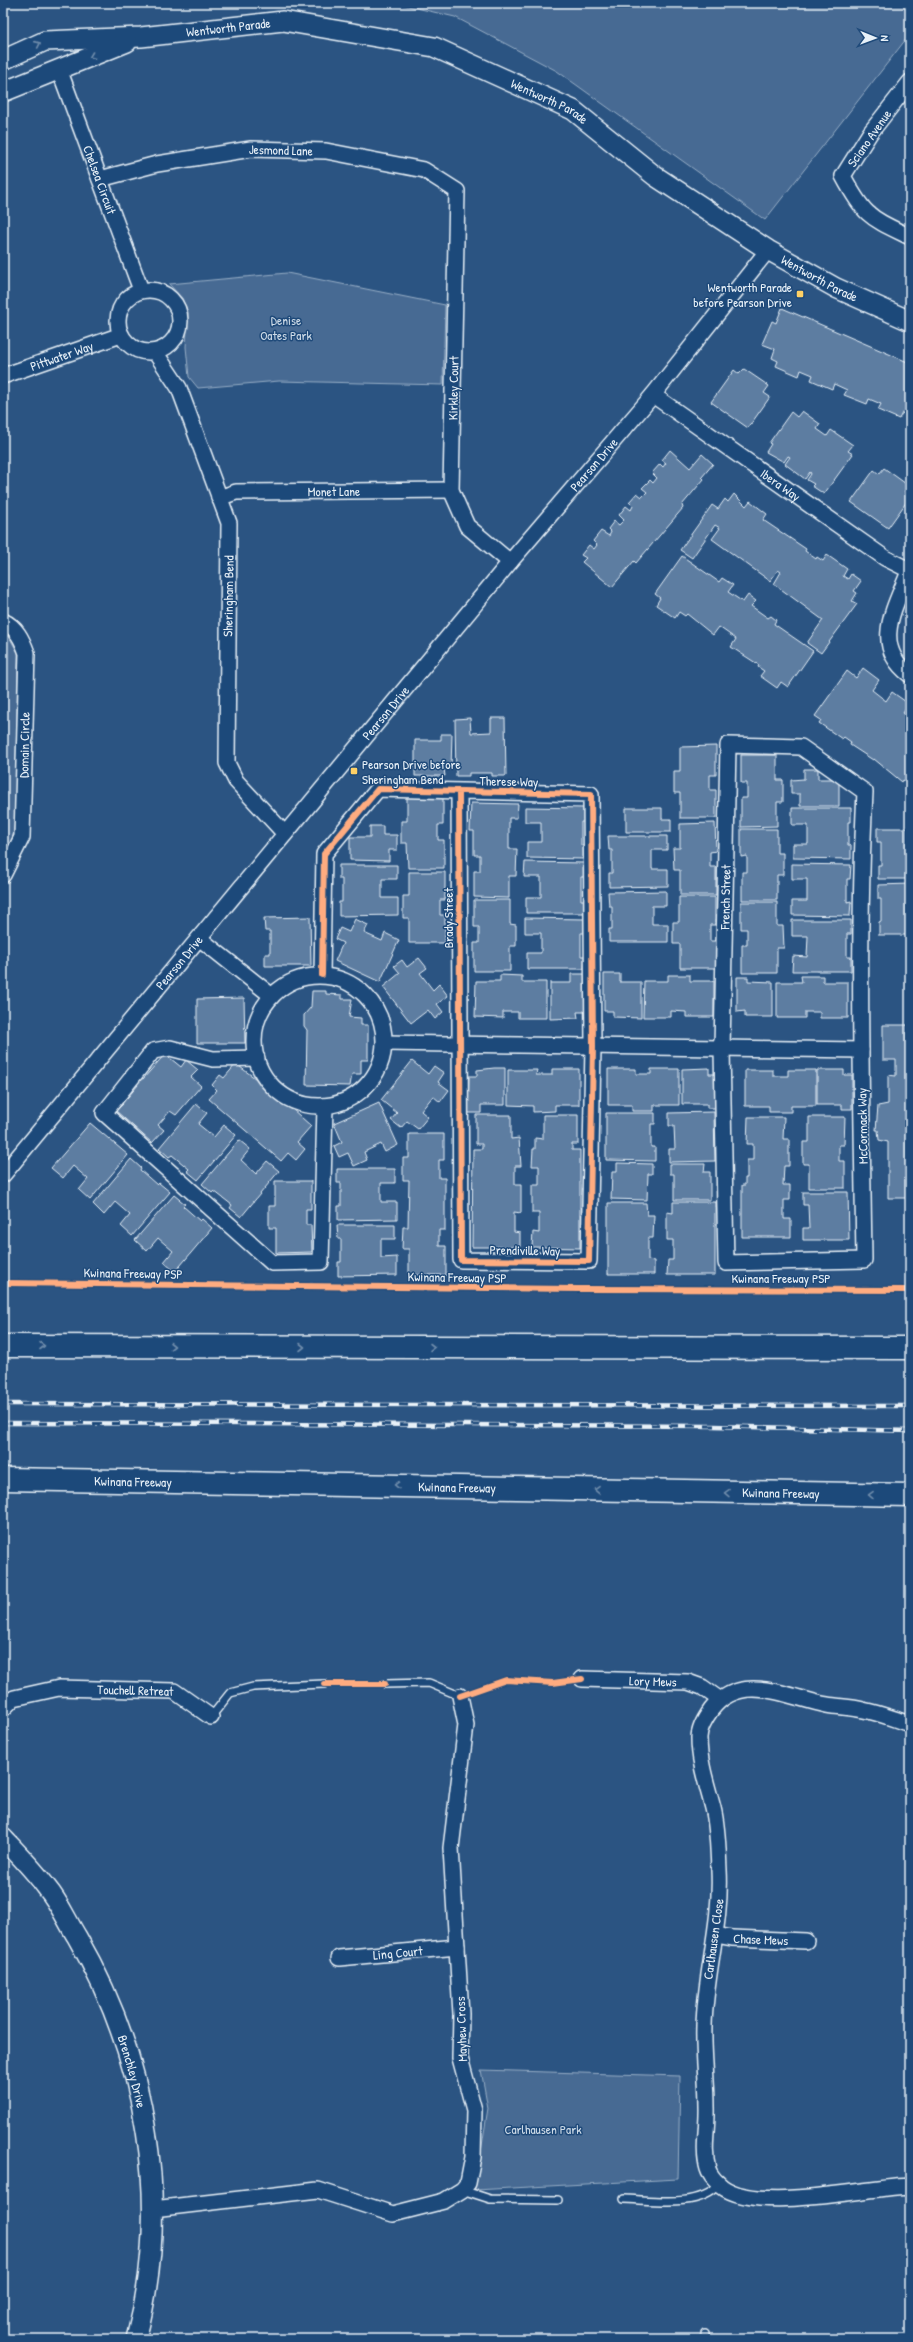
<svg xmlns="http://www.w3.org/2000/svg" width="913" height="2342" font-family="'Patrick Hand',sans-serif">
<rect width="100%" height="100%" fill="#2b5482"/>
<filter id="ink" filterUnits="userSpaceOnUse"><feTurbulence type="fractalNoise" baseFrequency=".025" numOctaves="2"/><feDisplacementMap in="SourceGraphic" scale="8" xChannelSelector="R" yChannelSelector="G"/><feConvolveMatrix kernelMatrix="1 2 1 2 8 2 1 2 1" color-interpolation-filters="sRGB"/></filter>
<g filter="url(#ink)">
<path fill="#476b93" stroke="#98aec6" d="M395 3H910V34L765 220 557 71 455 17Z
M287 273 445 305 443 385 279 381 198 388 189 377 186 347 188 312 182 298 169 284Z
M3 631 8 635 18 653 15 822 11 847 3 866Z
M481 2070 680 2076 678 2179 475 2190 488 2108Z"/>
<path fill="#5d7da1" stroke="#e8f1f8" d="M782 308 910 363V416L902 413 899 419 878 410 881 404 869 399 867 404 844 395 847 390 834 384 832 389 811 380 813 375 801 370 799 376 776 366 778 361 772 358 775 349 762 344 772 321 776 323Z
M744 369 769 386 764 393 770 397 748 428 711 402 734 370 739 374Z
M802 411 820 424 817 429 827 436 831 430 853 445 848 451 853 454 824 494 812 486 814 484 807 480 811 474 810 472 805 479 785 464 790 457 788 456 784 462 766 452 771 444 769 443 791 412 797 417Z
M670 450 690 468 702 454 713 464 702 477 704 479 682 505 683 508 636 563 634 561 612 587 582 562 586 558 581 555 589 545 594 549 597 545 593 541 601 531 609 536 611 532 608 529 614 521 619 525 624 520 619 515 626 506 631 510 633 506 629 502 637 493 642 497 647 492 642 488 650 480 653 483 657 478 652 473 660 464 663 467 666 463 662 460Z
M884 468 909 486 904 492 910 497 888 528 851 502 874 470 879 474Z
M734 494 746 506 750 501 767 514 763 520 806 549 805 551 816 559 817 557 823 561 827 555 847 569 843 576 848 579 851 574 861 581 854 591 857 593 852 601 857 604 821 653 807 643 823 620 774 584 781 572 778 570 770 581 712 539 720 528 715 525 692 558 680 550 712 505 718 509 725 499 728 502Z
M682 556 719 582 722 578 733 585 728 592 743 602 748 595 756 601 751 606 768 618 771 616 776 620 774 624 813 651 788 687 781 682 777 688 760 676 764 671 758 667 759 665 731 647 736 639 719 627 713 635 687 614 685 616 679 612 675 618 656 605 660 598 655 594Z
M863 668 879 680 872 690 886 701 892 692 909 704 903 713 910 717V785L903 780 902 782 874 759 873 760 850 745 851 742 844 737 842 739 819 723 821 720 815 716 847 671 856 678Z
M470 718 471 733 491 732V718H505L506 776H492V773H469V776H456L455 719Z
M441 734H452L451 769H444L445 776H415V740H441Z
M716 746V775H710V790H716V818H680V793H674V771H680V747Z
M741 755H777V780H783V802H777V826L741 827V798H747V783H741Z
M804 769H818V779H839V806H800V794H791V780L804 779Z
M407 797H443V825H438V840H444V868H408L407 843H401V821H407Z
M471 803 518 804 517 818H509V849H517L516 876H509V898L474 897V871H480V855H474V831H470Z
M525 807 585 808 584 822H581V845H585V859L527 858V842H541V822H525Z
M626 808H662V819H671V832H626Z
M792 808H851V822H848V845H851V859L793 858V844H808V825H792Z
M715 823 716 851 710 852V867H716V895H680V870H674L673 848H680V824Z
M370 826H383V835H397V850H389V861L350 860V837H370Z
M877 828H910V879H878V865H881V842H877Z
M741 829H777V853H783V875H777V900H742V872H747V856L741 857Z
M608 836H667V850H652V869H668V886L609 887V873H612V850H609Z
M525 862 584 863V877H581V900H584V913H526V897H541V877H524Z
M792 864 851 865 850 879H847V902L851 901 850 916 792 915V901H807V879H792Z
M339 865H397V879H382V898H398V915L339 916V902H342V879H339Z
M409 872H445V900H440V915H445V943H409V918H403V896H409Z
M910 884V935H879V922L881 921V899H878V885Z
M666 891V906H652V924H668V942H609V929H612V906H609L608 892Z
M679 897H715V925H710V941H716V968H680V944H673V922H679Z
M474 900H510V924L516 925V946H510V971H474V943H479V927H474Z
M741 902H777V926H783L784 948H777V973H742V945H747V929H741Z
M310 917 311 966H265V954H270V931H265L264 918Z
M525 918 585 919 584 933H581V956H585L584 969H527V953H541V933H525Z
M355 919 368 925 364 933 382 941 385 933 399 940 380 982 335 961 343 943 335 939 340 928 349 932Z
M792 920H851V934H847V957H851V971H792L793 956 807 957 808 936H792Z
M419 958 427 968 420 973 433 990 439 984 448 996 437 1004 443 1012 435 1019 428 1010 411 1023 383 987 400 973 394 966 402 960 407 967Z
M571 974H586V1012H577L578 1018 550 1019V983H571Z
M604 974H620V982H641V1018L613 1017V1011H604Z
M500 975 522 976V982H546V1018H518V1012H503V1018L475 1017 476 981H500Z
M668 975H690V981H714V1017H686V1012L671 1011V1017H643L644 981H668Z
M801 976H823V982H848V1018H820V1012H805V1018H777V982H802Z
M737 977H748V981L773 982V1017H745V1011L737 1012Z
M312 991H326V994L342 995V999H352L349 1017 361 1018V1025H368V1060H361V1074H352L350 1086 306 1085 307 1030 304 1026V1015L311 1007Z
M244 998 245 1043H197V999Z
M883 1025H910V1198H888V1142L879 1140 878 1130H876L878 1106 888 1104V1075L896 1076V1060H883Z
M165 1054 181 1067 186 1060 198 1070 191 1077 201 1086 176 1115 170 1111 158 1125 164 1130 152 1143 116 1111 123 1104 120 1102 126 1096 127 1098 138 1085 136 1084 141 1078 143 1079Z
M412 1061 428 1074 434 1066 444 1073 438 1082 449 1090 440 1102 433 1096 421 1111 428 1117 418 1129 407 1121 401 1128 391 1120 397 1113 381 1100Z
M236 1064 263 1084 279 1101 281 1099 311 1126 297 1142 305 1149 296 1160 288 1153 281 1161 209 1099 217 1090 212 1085 220 1075 224 1078Z
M494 1068H505V1105H481V1113H468L469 1076H477V1070Z
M709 1068V1074H717V1108H707V1104H682V1069Z
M552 1069H579V1105H555V1111L533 1112V1106L508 1105V1070H537L536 1075H552Z
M608 1069H636V1074H651V1069H679V1105H654V1111H632V1105H608Z
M745 1070H773V1076H788V1070H816V1106H791V1112H769V1106H745Z
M817 1070H844V1075H852V1109H842V1105H817Z
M379 1103 398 1145 385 1152 381 1144 364 1152 367 1160 354 1166 348 1153 339 1157 334 1146 342 1142 334 1123Z
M196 1104 207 1113 198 1124 214 1137 224 1125 236 1135 198 1180 187 1171 189 1169 172 1155 169 1157 159 1148Z
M714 1112 715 1161 669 1162V1149H675L674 1126H669V1113Z
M606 1113H655V1124H651V1147H655V1161L606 1160Z
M476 1115H511V1139L519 1138 521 1166H515V1185H521V1213L514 1212V1232L520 1233V1247H472L473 1149H482V1144H476Z
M543 1115H578V1144H572V1150H580V1248L532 1247 533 1232 539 1233V1213H532V1185H539V1166H532L533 1149H535V1138L543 1139Z
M748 1117H784L783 1139H789V1166H784L783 1185H790V1200H784V1219H791V1237H742V1185H745V1178H747V1160H753V1144H747Z
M809 1117H845L844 1145H839V1161H845V1188H809V1164H803V1142H809Z
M90 1123 128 1155 90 1200 79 1190 88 1179 73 1166 63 1178 51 1168Z
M409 1134H444V1160H439V1178H445V1230H439V1246H446V1275H409V1249H402L403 1227H408L409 1180H403V1158H409Z
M239 1140 250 1149 241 1160 256 1174 267 1161 279 1171 241 1217 230 1208 232 1205 214 1191 212 1193 202 1184Z
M131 1159 141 1168 140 1170 157 1185 159 1183 170 1192 132 1236 121 1226 130 1215 115 1202 104 1215 93 1204Z
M617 1163 652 1164V1174H648L647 1200 611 1199 612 1172H617Z
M670 1164H705L704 1172H710V1200H674V1174H670Z
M337 1169H395V1183H381V1202H397V1219L338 1220V1206H341V1183H337Z
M275 1181H311V1209H306V1225H311L312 1252 276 1253V1228H269V1206H275Z
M803 1192H848L849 1240H803V1228H809L808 1205H803Z
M174 1195 185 1204 183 1206 200 1221 202 1219 212 1228 175 1272 164 1262 173 1251 158 1238 147 1251 135 1240Z
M673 1202H715V1275H667L668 1260H673V1240H667V1212L673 1213Z
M608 1203H646L647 1215H654L653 1238H648V1260L654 1261V1274H608Z
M337 1225H395V1239H381V1258L397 1257V1275L338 1276V1262H341V1239H338Z"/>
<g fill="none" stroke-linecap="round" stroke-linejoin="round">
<defs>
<path id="service" d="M385 1684 429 1683 460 1696
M211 1717 230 1693 253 1687 324 1684
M462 2190 490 2199 558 2200
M624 2199C653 2200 699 2208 719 2185
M705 2339V2334"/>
<g id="minor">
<path id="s1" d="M59 69 141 290"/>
<path d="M910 82 870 133 843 176C865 217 869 217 910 237"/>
<path id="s2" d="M100 179 157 164 251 149 326 151 424 170 457 191 451 490 467 526 510 562"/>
<circle cx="149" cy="321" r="31"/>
<path d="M155 352 179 388 229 523 227 763 236 781 285 834"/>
<path id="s3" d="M3 376 121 335"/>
<path id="s4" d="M653 395 885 558 909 570"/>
<path id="s5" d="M219 498 236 492 451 490"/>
<path d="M910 569C896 606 870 645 910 675"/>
<path d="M3 621C16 627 22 639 27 653L22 837 3 875"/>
<path d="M728 745 801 747 865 792C857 948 862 1104 864 1260L726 1263 722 1049Z"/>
<path d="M199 938 272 996"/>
<path d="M322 975 324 854 378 789 591 794 593 1047 589 1261 461 1260 459 791"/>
<circle cx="319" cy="1041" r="65"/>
<path d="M385 1043 861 1050"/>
<path d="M257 1058 213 1059 170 1048 153 1051 104 1113 272 1263 321 1262 325 1106"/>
<path id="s6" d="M3 1175 510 562 653 395 768 250"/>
<path id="s7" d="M582 1679 688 1682 702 1687 719 1699"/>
<path id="s8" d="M3 1709 14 1698 59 1688 174 1691 211 1717"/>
<path d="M910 1724C894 1719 879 1713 863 1710 851 1707 839 1707 827 1705 789 1698 741 1670 711 1710 706 1717 699 1729 699 1738 699 1762 707 1785 713 1808 718 1828 718 1850 719 1870 722 1923 705 1973 704 2026 703 2053 707 2079 707 2106 708 2127 702 2149 708 2169 709 2173 714 2180 718 2183 748 2216 866 2187 910 2186"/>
<path id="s9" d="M716 1935 732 1938 806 1941"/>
<path id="s10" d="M339 1958 457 1947"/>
<path d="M153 2209 318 2190 393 2214 444 2201 462 2190 468 2183 473 2157 474 2110 460 2058 461 2014 451 1848 466 1725 460 1696"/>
</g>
<g id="tertiary">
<path id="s11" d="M3 60 45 41 141 37 283 21 434 47 573 110 655 176 768 250 836 288 910 321"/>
<path d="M3 92 127 42"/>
<path id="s12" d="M3 1838C18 1854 34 1870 47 1888 59 1902 67 1921 77 1937 147 2058 172 2203 136 2339"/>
</g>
<g id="motorway">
<path d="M3 1346 910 1348"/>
<path id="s13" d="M3 1479 910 1495"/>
</g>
</defs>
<use href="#service" stroke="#e8f1f8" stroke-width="10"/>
<use href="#minor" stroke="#e8f1f8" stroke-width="18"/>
<use href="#tertiary" stroke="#e8f1f8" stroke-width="22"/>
<use href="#motorway" stroke="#e8f1f8" stroke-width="25"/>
<use href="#service" stroke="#1f4a7a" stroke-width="7"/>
<use href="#minor" stroke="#1f4a7a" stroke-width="15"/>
<use href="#tertiary" stroke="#1f4a7a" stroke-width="19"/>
<use href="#motorway" stroke="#1f4a7a" stroke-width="22"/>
<defs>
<path id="rail" d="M3 1404 910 1406
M3 1423 713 1426 910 1431"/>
</defs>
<use href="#rail" stroke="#e8f1f8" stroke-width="4.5"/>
<use href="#rail" stroke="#1f4a7a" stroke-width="3" stroke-dasharray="9" stroke-linecap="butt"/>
<defs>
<path id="cycleway" d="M322 975 324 854 378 789 591 794 593 1047 589 1261 461 1260 459 791
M3 1283 579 1289 910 1290
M324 1684H385
M460 1696 506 1680 553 1683 582 1679"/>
</defs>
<use href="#cycleway" stroke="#1f4a7a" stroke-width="8"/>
<use href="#cycleway" stroke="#ffac80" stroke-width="6"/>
</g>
<defs><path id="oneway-chevron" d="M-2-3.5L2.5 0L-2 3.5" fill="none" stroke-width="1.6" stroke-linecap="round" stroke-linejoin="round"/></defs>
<g stroke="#6f8dac">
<use href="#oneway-chevron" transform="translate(38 44) rotate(-24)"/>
<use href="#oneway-chevron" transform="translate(92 56) rotate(159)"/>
<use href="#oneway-chevron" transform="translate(42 1346)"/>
<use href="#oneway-chevron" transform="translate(172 1346)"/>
<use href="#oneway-chevron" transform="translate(302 1347)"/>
<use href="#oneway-chevron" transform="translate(432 1347)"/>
<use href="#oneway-chevron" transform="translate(397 1485) rotate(-179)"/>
<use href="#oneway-chevron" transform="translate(597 1490) rotate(-179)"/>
<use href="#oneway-chevron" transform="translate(727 1493) rotate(-179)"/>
<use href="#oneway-chevron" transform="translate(871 1495) rotate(-179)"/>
</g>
</g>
<g fill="#ffd166" stroke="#1f4a7a" stroke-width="1.5">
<rect x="796" y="290" width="8" height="8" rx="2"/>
<rect x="350" y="767" width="8" height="8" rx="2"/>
</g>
<g text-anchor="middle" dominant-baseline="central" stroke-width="3" stroke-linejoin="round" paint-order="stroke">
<g font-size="13" fill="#e8f1f8" stroke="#1f4a7a">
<text stroke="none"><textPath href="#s11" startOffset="230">Wentworth Parade</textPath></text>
<text stroke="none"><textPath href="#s11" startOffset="566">Wentworth Parade</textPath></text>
<text transform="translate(869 138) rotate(-55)">Sciano Avenue</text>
<text stroke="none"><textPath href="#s2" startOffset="184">Jesmond Lane</textPath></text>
<text stroke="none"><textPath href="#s1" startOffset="118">Chelsea Circuit</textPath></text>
<text stroke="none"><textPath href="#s11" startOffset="890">Wentworth Parade</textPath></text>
<text stroke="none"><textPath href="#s3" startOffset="62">Pittwater Way</textPath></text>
<text transform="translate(453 388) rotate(-89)">Kirkley Court</text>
<text stroke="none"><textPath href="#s6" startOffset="924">Pearson Drive</textPath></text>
<text stroke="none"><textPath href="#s4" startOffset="156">Ibera Way</textPath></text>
<text stroke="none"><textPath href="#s5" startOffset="116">Monet Lane</textPath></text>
<text transform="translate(228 596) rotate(-89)">Sheringham Bend</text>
<text stroke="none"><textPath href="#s6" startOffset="600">Pearson Drive</textPath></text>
<text transform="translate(24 745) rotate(-89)">Domain Circle</text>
<text transform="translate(509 781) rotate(1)">Therese Way</text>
<text transform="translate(725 897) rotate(-89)">French Street</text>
<text transform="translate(448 918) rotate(-90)">Brady Street</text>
<text stroke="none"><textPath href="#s6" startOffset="276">Pearson Drive</textPath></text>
<text transform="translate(862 1126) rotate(-91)">McCormack Way</text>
<text transform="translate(525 1250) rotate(1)">Prendiville Way</text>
<text transform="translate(133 1273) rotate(1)">Kwinana Freeway PSP</text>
<text transform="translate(457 1277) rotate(1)">Kwinana Freeway PSP</text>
<text x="781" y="1278">Kwinana Freeway PSP</text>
<text stroke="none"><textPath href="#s13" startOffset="130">Kwinana Freeway</textPath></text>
<text stroke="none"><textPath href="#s13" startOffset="454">Kwinana Freeway</textPath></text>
<text stroke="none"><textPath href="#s13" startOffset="778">Kwinana Freeway</textPath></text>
<text stroke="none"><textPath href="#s7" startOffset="71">Lory Mews</textPath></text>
<text stroke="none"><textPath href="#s8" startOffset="138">Touchell Retreat</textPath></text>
<text transform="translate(713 1939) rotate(-82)">Carlhausen Close</text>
<text stroke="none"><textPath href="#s9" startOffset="45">Chase Mews</textPath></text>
<text stroke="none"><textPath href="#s10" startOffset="59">Ling Court</textPath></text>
<text transform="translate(461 2029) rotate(-92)">Mayhew Cross</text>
<text stroke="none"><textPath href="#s12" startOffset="270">Brenchley Drive</textPath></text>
</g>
<g font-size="13" fill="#e8f1f8" stroke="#1f4a7a" text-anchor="end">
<text x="792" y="287">Wentworth Parade<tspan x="792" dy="15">before Pearson Drive</tspan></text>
<text x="362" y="764" text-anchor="start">Pearson Drive before<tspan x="362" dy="15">Sheringham Bend</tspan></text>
</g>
<g font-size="13" fill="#d0dde9" stroke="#1f4a7a">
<text x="286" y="320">Denise<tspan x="286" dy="15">Oates Park</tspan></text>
<text x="543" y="2129">Carlhausen Park</text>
</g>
</g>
<rect width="913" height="2342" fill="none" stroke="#1f4a7a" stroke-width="16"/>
<rect x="8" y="8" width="897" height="2326" fill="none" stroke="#e8f1f8" stroke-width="1.5" filter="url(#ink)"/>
<g transform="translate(875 38) rotate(91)" stroke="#1f4a7a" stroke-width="3" paint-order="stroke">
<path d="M0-3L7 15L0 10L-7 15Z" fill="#e8f1f8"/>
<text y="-6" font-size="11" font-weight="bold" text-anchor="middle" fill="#e8f1f8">N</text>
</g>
</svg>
